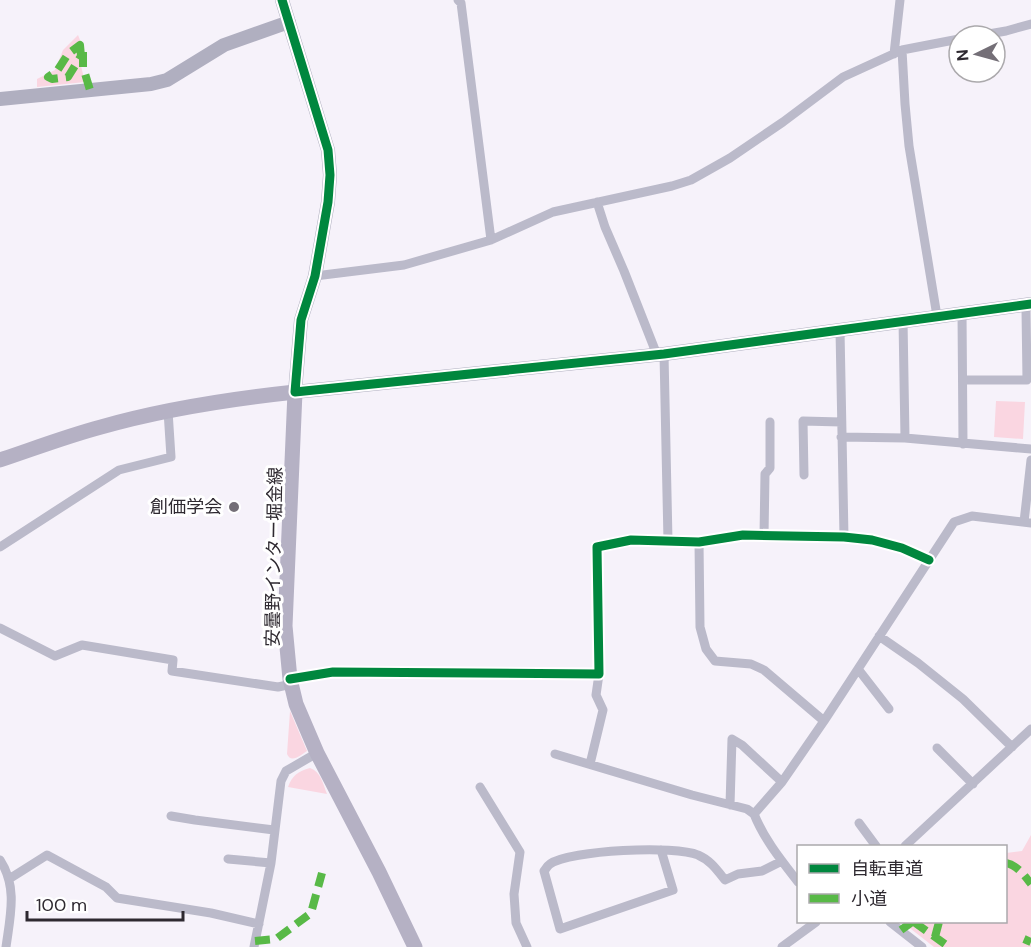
<svg xmlns="http://www.w3.org/2000/svg" width="1031" height="947" font-family="'DM Sans','Noto Sans JP',sans-serif">
<rect width="100%" height="100%" fill="#f6f2fa"/>
<path fill="#fad6e1" d="M78 35 82 45 81 66 85 82 37 87V79L55 70 63 50Z
M996 401 1025 402 1023 439 994 437Z
M290 711 307 751C301 755 291 764 287 754Z
M310 768C321 772 323 784 327 794L288 787C292 776 298 771 310 768Z
M1031 835V947H934L902 922H1006V853L1022 851Z"/>
<g fill="none" stroke-linecap="round" stroke-linejoin="round">
<path stroke="#bbbaca" stroke-width="9" d="M458 0 461 3 491 240
M977 36 1006 31 1031 24
M902 50 905 104 909 146 937 316
M894 54 900 0
M597 202 605 227 624 271 657 355
M315 276 404 265 491 240 553 212 672 186 691 180 730 158 783 122 843 77 902 50 959 39
M962 312 963 444
M903 320 905 438
M840 330 844 537
M664 354 668 541
M963 380H1027L1026 310
M841 437 905 438 1031 449
M804 475 803 421 841 422
M1024 522 1031 460
M764 536 765 474 770 468V422
M699 542 700 627 706 649 715 661 751 664 764 670 824 721
M0 547 119 470 171 457 168 411
M0 628 55 656 82 645 173 660 172 671 278 687 292 684
M879 636 918 663 963 699 1012 747
M858 669 889 709
M290 679 333 672 599 674 597 547 631 540 699 542 743 535 844 537 872 540 902 548 929 560
M937 748 973 784
M555 754 692 795 747 809 754 814
M590 764 603 710 596 695 599 674
M480 787 520 852 514 894 516 923 527 947
M730 805 732 739 742 745 782 782
M171 816 195 820 274 830
M859 823 876 846
M905 846 1031 729
M661 850 673 890 560 929 544 871C546 869 547 866 550 864 570 850 676 845 698 855 710 860 717 870 725 880L738 874 762 871 782 861
M228 859 271 863
M0 860C18 887 10 917 6 947
M9 879 47 855 106 887 117 898 211 913 259 924
M798 882C781 860 764 839 754 814L782 782 824 721 954 522 972 516 1031 523
M890 922 922 947
M254 947 271 863 281 781 286 771 317 753
M782 947 816 922"/>
<path stroke="#b0afc0" stroke-width="14" d="M282 0 328 150 330 175 328 202 315 276 301 320 295 392 664 354 1031 304
M0 99 151 84 167 80 224 45 289 22"/>
<path stroke="#b5b1c4" stroke-width="15" d="M0 460C33 449 67 436 101 427 164 409 230 399 295 392L285 626 290 679 296 704 317 753 379 872 415 947"/>
<path stroke="#58b947" stroke-width="8" stroke-dasharray="15 8" stroke-linecap="butt" d="M80 45 81 56 68 77 52 79 48 77 57 71 68 54Z
M83 52V67L90 90
M1006 863C1017 865 1024 875 1031 884
M914 922 949 947
M901 930 912 922
M935 937 939 922
M1024 939 1031 942
M255 941 276 939 311 913 322 873"/>
<defs>
<path id="cycleway" d="M282 0 328 150 330 175 328 202 315 276 301 320 295 392 664 354 1031 304
M290 679 333 672 599 674 597 547 631 540 699 542 743 535 844 537 872 540 902 548 929 560"/>
</defs>
<use href="#cycleway" stroke="#fff" stroke-width="13"/>
<use href="#cycleway" stroke="#00873e" stroke-width="9"/>
</g>
<circle fill="#746f77" stroke="#fff" stroke-width="2" cx="234" cy="507" r="6"/>
<g text-anchor="middle" dominant-baseline="central" stroke-width="6" stroke-linejoin="round" paint-order="stroke">
<g font-size="18" fill="#2e2930" stroke="#fff" text-anchor="end">
<text x="222" y="507">創価学会</text>
</g>
<g font-size="18" fill="#2e2930" stroke="#fff">
<text transform="translate(274 557) rotate(-89)">安曇野インター堀金線</text>
</g>
</g>
<rect x="797" y="845" width="210" height="78" fill="#ffffff" stroke="#aba9ac" stroke-width="1.5"/>
<rect x="809" y="864" width="30" height="9" fill="#00873e" stroke="#aba9ac" stroke-width="1.5"/>
<text x="851" y="875" font-size="18" fill="#2e2930">自転車道</text>
<rect x="809" y="894" width="30" height="9" fill="#58b947" stroke="#aba9ac" stroke-width="1.5"/>
<text x="851" y="905" font-size="18" fill="#2e2930">小道</text>
<g transform="translate(977 54) rotate(265)"><circle r="28" fill="#ffffff" stroke="#aba9ac" stroke-width="1.5"/>
<path d="M0-4.5L10 22L0 15L-10 22Z" fill="#746f77"/>
<text y="-9" font-size="16" font-weight="bold" text-anchor="middle" fill="#2e2930">N</text>
</g>
<path d="M27 911v9h156v-9" fill="none" stroke="#2e2930" stroke-width="3"/>
<text x="36" y="911" font-size="18" fill="#2e2930" stroke="#ffffff" stroke-width="4.5" paint-order="stroke">100 m</text>
</svg>
